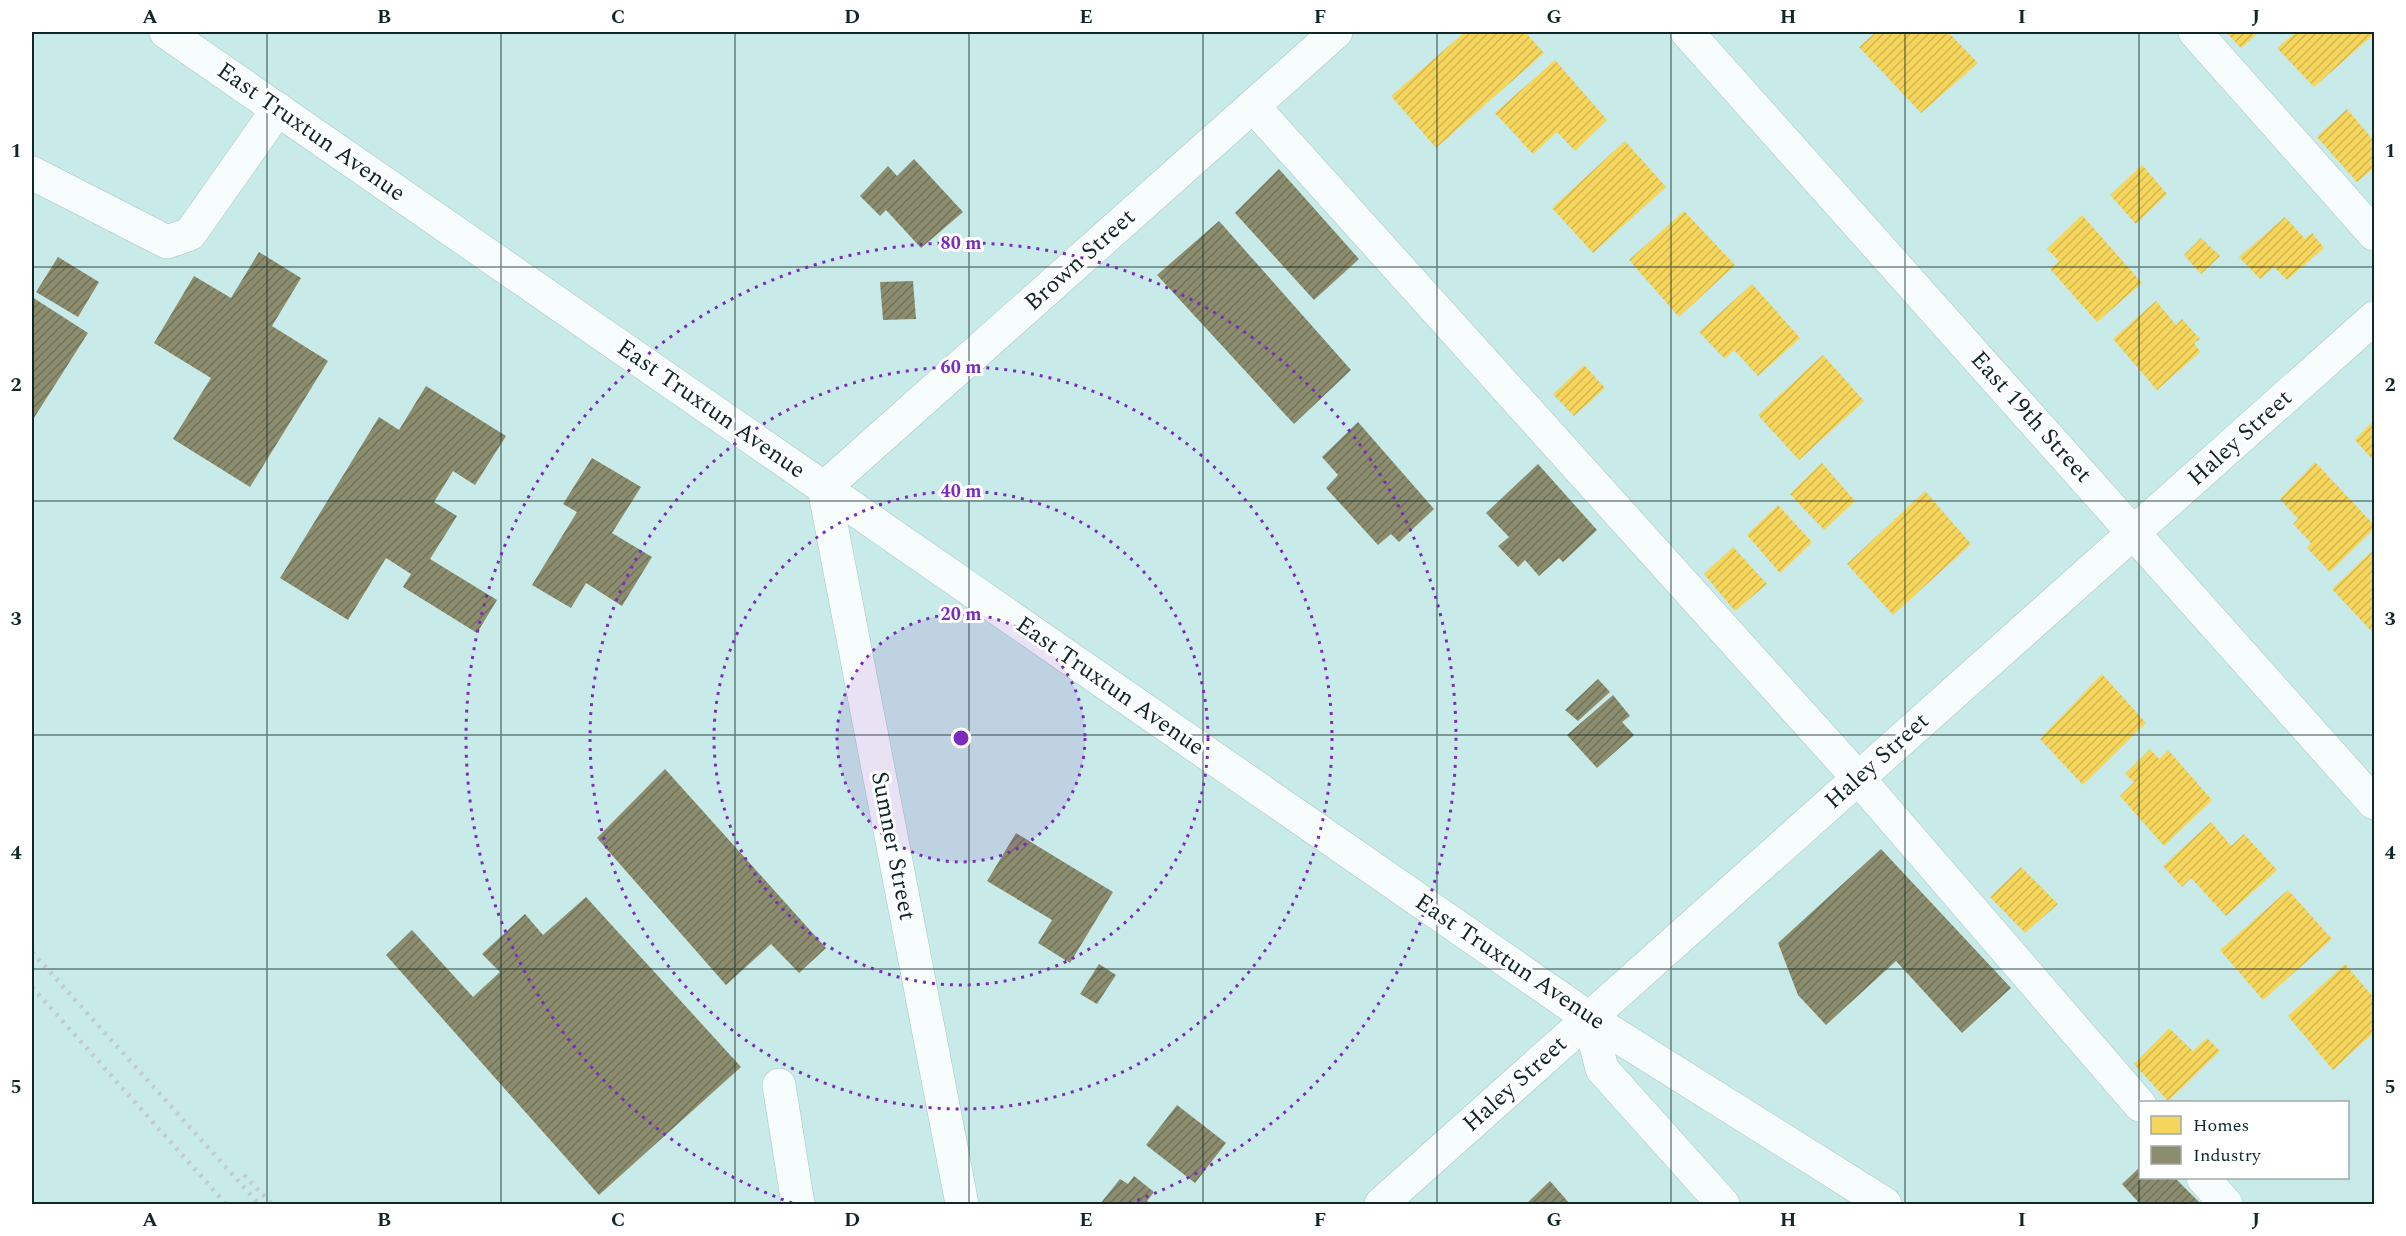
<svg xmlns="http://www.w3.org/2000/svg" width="2406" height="1236" font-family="Spectral,serif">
<defs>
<pattern id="homes-hatch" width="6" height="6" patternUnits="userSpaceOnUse" patternTransform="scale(1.5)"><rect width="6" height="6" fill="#f6d55c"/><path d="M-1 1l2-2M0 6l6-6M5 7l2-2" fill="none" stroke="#d2b750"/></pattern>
<pattern id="industry-hatch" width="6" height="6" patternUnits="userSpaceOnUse" patternTransform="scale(1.5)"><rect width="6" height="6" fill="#8c8c6e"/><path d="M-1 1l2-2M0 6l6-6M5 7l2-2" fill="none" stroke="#71725a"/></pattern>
</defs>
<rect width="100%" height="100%" fill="#c8eae8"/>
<path fill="url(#homes-hatch)" d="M1465 32H1525L1544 53 1436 148 1391 96Z
M1876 32H1948L1978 63 1921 113 1859 47Z
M2226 32H2259L2241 48Z
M2296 32H2374V34L2314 87 2277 48Z
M1555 60 1607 120 1575 151 1557 132 1533 154 1495 113Z
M2347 109 2374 141V168L2357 182 2317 137Z
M1625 141 1666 187 1593 253 1552 208Z
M2142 165 2167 194 2136 224 2110 195Z
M1684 211 1735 265 1679 317 1629 260Z
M2082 215 2142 283 2097 322 2050 269 2059 261 2047 249Z
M2285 217 2305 239 2312 233 2324 248 2287 280 2274 267 2260 279 2239 257Z
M2201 238 2220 256 2201 274 2184 255Z
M1752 284 1800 338 1758 376 1734 350 1725 359 1699 332Z
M2156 301 2176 325 2182 319 2200 339 2194 343 2200 352 2157 390 2113 339Z
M1823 355 1864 401 1799 460 1758 415Z
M1584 365 1605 388 1574 416 1553 394Z
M2374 420V461L2355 440Z
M2315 462 2374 525V529L2330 572 2307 548 2311 543 2293 524 2298 519 2280 499Z
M1822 463 1855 501 1824 530 1790 494Z
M1925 491 1971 544 1893 615 1847 564Z
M1778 505 1812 542 1780 573 1747 535Z
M1733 547 1767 584 1735 611 1704 574Z
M2372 551 2374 554V634L2332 589Z
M2102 674 2146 723 2083 785 2040 739Z
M2150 749 2159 759 2168 750 2212 800 2164 846 2120 796 2134 782 2125 774Z
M2211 822 2231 846 2244 834 2277 870 2226 916 2191 878 2182 887 2163 866Z
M2021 867 2058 904 2025 933 1990 897Z
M2288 890 2332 939 2263 1000 2220 950Z
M2345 964 2374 998V1032L2333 1070 2288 1016Z
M2169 1028 2193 1051 2207 1038 2220 1051 2168 1101 2134 1064Z"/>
<path fill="url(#industry-hatch)" d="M914 159 963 212 921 248 886 210 880 216 860 196 888 166 897 176Z
M1279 169 1359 259 1314 300 1235 213Z
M1219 221 1351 370 1294 424 1157 275Z
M259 252 301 278 272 326 328 361 250 487 173 439 211 378 154 343 194 276 231 298Z
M58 257 99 282 78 317 36 292Z
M913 281 916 319 883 320 880 282Z
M32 297 88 333 32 421Z
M426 386 506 436 475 485 453 471 434 502 457 516 430 559 497 600 477 633 403 587 411 574 386 558 348 620 280 578 379 417 399 430Z
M1358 422 1434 509 1399 542 1391 534 1378 545 1326 488 1338 475 1322 457Z
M592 458 641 487 612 533 652 557 622 606 586 583 571 608 532 585 577 512 563 504Z
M1538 464 1597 530 1563 562 1559 558 1539 576 1525 560 1518 567 1498 546 1509 537 1486 513Z
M1598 679 1610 692 1578 721 1565 710Z
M1613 695 1630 716 1622 722 1634 735 1597 768 1567 735Z
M665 769 826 948 799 973 771 944 726 985 597 838Z
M1016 833 1113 892 1070 963 1038 943 1052 920 987 881Z
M1881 849 2011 988 1962 1033 1896 961 1826 1025 1798 995 1778 943Z
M586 897 741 1067 599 1195 386 955 412 930 473 997 500 972 482 954 525 914 543 935Z
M1099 964 1116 975 1097 1004 1080 994Z
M1177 1105 1226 1143 1195 1183 1146 1145Z
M2140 1167V1178H2175L2201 1204H2140L2122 1184Z
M1134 1176 1154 1192 1147 1201 1152 1204H1100L1120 1179 1128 1184Z
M1550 1181 1570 1204H1526Z"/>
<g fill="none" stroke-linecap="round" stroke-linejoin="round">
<defs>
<path id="minor" d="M1687 32 2374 803
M2195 32 2374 234
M1253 106 1858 778 2140 1105
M32 173 167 242 190 234 278 109
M1589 1018 1602 1069 1723 1204
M779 1085 798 1204
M2203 1178 2226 1204
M962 1204 824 488 1336 32
M1381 1204 2374 318"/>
<path id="major" d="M166 32 1589 1018 1885 1204"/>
</defs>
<use href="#minor" stroke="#acc6c5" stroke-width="34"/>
<use href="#major" stroke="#acc6c5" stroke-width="34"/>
<use href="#minor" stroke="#f7fcfc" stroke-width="33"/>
<use href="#major" stroke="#f7fcfc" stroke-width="33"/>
<path stroke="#c3cccc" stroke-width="4.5" stroke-dasharray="3 6" stroke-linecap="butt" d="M32 952 259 1204
M32 987 226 1204
M244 1175 272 1204"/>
</g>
<path fill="none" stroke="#0f2827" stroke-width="1.5" stroke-opacity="0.55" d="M267 32V1204M501 32V1204M735 32V1204M969 32V1204M1203 32V1204M1437 32V1204M1671 32V1204M1905 32V1204M2139 32V1204M32 267H2374M32 501H2374M32 735H2374M32 969H2374"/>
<circle cx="961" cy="738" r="124" fill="#7b2cbf" fill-opacity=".12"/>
<g fill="none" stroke="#7b2cbf" stroke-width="3" stroke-dasharray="3 6">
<circle cx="961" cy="738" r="124"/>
<circle cx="961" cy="738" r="247"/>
<circle cx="961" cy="738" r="371"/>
<path d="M792 1203A495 495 0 1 1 1130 1203"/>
</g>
<g text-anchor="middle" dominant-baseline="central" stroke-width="6" stroke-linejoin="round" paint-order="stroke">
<g font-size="24" fill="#0f2827" stroke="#fff">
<text transform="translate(311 132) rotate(35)">East Truxtun Avenue</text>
<text transform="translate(1080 260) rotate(-42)">Brown Street</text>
<text transform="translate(711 409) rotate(35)">East Truxtun Avenue</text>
<text transform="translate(2031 417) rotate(48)">East 19th Street</text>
<text transform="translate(2240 438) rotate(-42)">Haley Street</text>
<text transform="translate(1110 686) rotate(35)">East Truxtun Avenue</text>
<text transform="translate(1877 761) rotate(-42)">Haley Street</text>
<text transform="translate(893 846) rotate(79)">Sumner Street</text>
<text transform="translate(1510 962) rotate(34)">East Truxtun Avenue</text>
<text transform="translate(1515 1084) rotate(-42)">Haley Street</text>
</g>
</g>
<circle cx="961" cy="738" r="9" fill="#7b2cbf" stroke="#fff" stroke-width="3"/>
<g font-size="18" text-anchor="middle" font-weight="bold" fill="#7b2cbf" stroke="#fff" stroke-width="6" stroke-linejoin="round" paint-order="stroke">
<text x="961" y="249">80 m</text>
<text x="961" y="373">60 m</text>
<text x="961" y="497">40 m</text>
<text x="961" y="620">20 m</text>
</g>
<rect width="2406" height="1236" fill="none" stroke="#ffffff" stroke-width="66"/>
<rect x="2139" y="1101" width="210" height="78" fill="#ffffff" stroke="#9fa9a9" stroke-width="1.5"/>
<rect x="2151" y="1116" width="30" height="18" fill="#f6d55c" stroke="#9fa9a9" stroke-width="1.5"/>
<text x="2193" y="1131" font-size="18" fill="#0f2827">Homes</text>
<rect x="2151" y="1146" width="30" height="18" fill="#8c8c6e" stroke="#9fa9a9" stroke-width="1.5"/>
<text x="2193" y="1161" font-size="18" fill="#0f2827">Industry</text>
<rect x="33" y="33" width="2340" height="1170" fill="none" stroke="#0f2827" stroke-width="2"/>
<g font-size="20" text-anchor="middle" font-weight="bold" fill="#0f2827">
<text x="150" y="23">A</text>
<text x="384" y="23">B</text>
<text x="618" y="23">C</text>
<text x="852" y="23">D</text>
<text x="1086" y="23">E</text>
<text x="1320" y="23">F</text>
<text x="1554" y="23">G</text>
<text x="1788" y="23">H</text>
<text x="2022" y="23">I</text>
<text x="2256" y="23">J</text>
<text x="16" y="157">1</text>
<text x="2390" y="157">1</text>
<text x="16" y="391">2</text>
<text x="2390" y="391">2</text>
<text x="16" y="625">3</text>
<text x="2390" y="625">3</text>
<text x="16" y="859">4</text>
<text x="2390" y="859">4</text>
<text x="16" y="1093">5</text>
<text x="2390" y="1093">5</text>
<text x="150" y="1226">A</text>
<text x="384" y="1226">B</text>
<text x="618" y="1226">C</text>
<text x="852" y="1226">D</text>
<text x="1086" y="1226">E</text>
<text x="1320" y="1226">F</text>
<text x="1554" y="1226">G</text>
<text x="1788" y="1226">H</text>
<text x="2022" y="1226">I</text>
<text x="2256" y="1226">J</text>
</g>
</svg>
